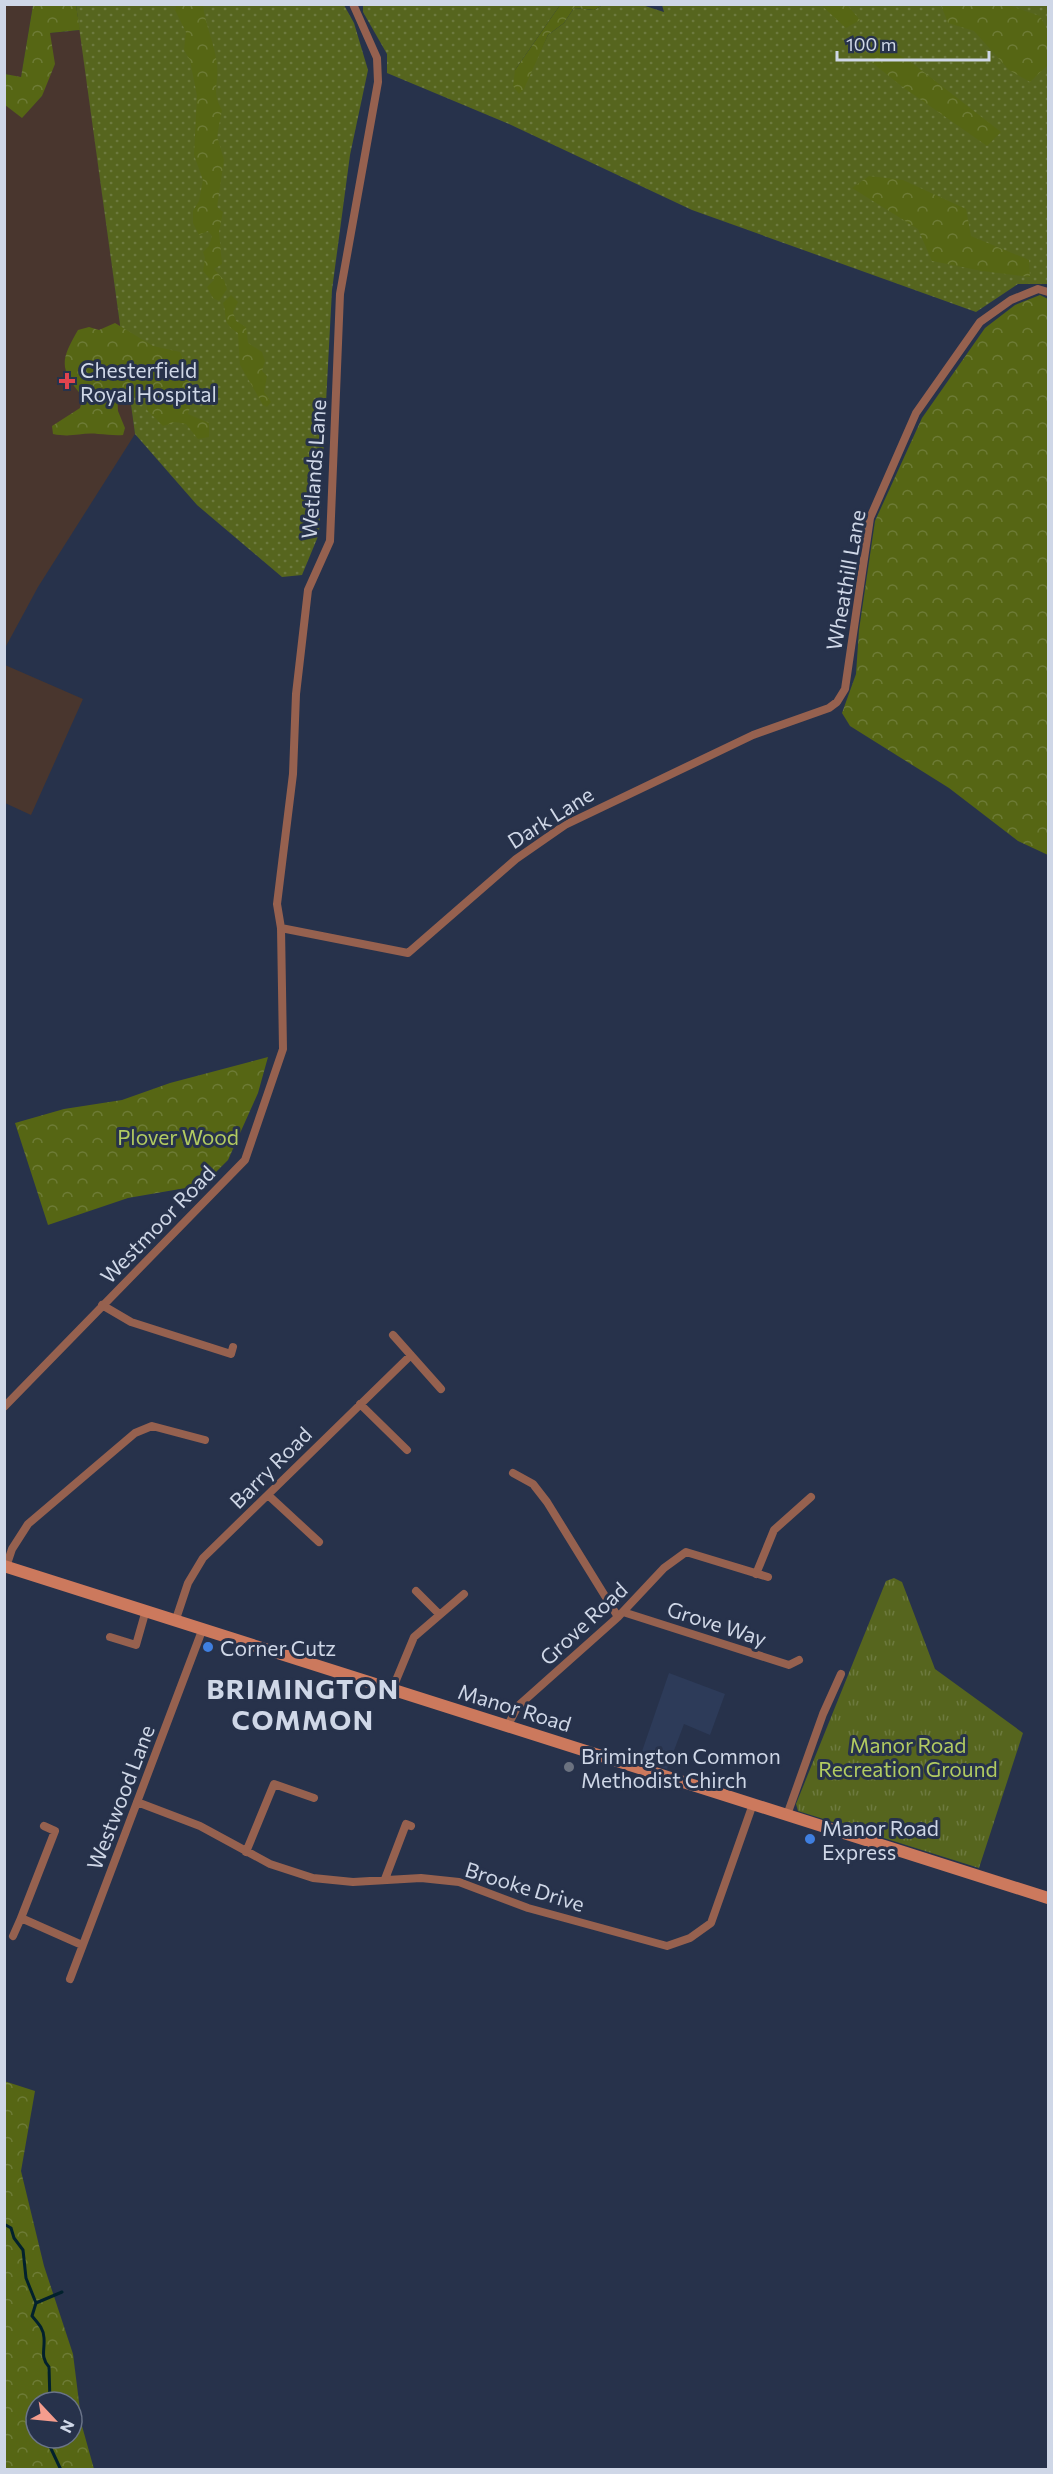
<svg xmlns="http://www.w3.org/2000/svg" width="1053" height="2474" font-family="Commissioner,sans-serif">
<defs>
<pattern id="grass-dots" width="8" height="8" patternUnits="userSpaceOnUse" patternTransform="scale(1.5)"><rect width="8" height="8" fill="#56651e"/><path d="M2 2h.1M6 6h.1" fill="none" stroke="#6d7a3f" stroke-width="1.8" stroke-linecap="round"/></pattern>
<pattern id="forest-crowns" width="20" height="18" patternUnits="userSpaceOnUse" patternTransform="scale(1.5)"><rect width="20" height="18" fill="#566614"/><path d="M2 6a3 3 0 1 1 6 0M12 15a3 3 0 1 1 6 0" fill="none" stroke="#6d7b36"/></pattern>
<pattern id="park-tufts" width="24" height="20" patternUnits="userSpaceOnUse" patternTransform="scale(1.5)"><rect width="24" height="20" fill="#56651e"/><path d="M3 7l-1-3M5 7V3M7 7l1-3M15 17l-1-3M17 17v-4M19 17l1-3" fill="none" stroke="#6d7a3f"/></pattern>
</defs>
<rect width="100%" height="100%" fill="#27324b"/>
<path fill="#2d3b59" d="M669 1673 725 1694 710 1735 684 1724 667 1769 639 1760Z"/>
<path fill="#49362e" d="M4 5H33L21 78 5 74Z
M80 30 135 434 38 587 5 648V105L22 117 42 96 50 33Z
M5 665 83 699 31 815 5 803Z"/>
<path fill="url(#grass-dots)" d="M363 4 560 5 515 70 535 61 548 35 564 23 574 8 594 10 603 5H642L664 12 662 5H1048V284H1018L976 312 692 210 509 124 387 73V54L363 12Z
M76 5H344L354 23 368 70 350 155 332 290 319 534 302 575 282 577 197 505 135 434Z"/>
<path fill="url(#forest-crowns)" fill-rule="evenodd" d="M33 5H76L80 30 50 33 55 64 42 96 22 118 5 105V74L21 77Z
M176 5H203C205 25 215 44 217 65 219 84 211 91 222 110L217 136 224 160 217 207 223 212 219 232 222 264 214 269 224 280 227 289 219 301 213 298 207 287 215 279H210L203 271 205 258 203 252 209 246 212 236 208 231 199 235 193 223V211L199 201 203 180 194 155 197 96 190 60 184 50 186 32 175 10Z
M560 5H603L594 10 574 8 564 23 548 35 524 89 519 94 513 86 515 70Z
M821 5H847L860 20 846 28Z
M941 5H1008L1040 16 1048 31V65L1030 82 1009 70 974 31 948 23Z
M879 42 912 63 1001 132 987 146 904 88 870 61V47Z
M869 176 903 180 966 209 971 236 1029 260 1030 277 982 271 932 261 918 229 852 188Z
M231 295 238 302 233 312 236 321 246 327 248 343 262 352 265 361 262 371 267 376 264 392 271 402 267 407 263 405 240 365 238 333C221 322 228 318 223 303Z
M1040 295 1048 299V855L1018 841 949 788 850 726 842 713 856 674 859 630 875 521 922 418 985 328 1015 305Z
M115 323 153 346 180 352 189 372 186 378 195 390 188 414 209 423V437L198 439 186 424 175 422 163 426 147 410V395L128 397 122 388 117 392 118 411 125 428 123 435C114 436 107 434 98 434 82 432 72 438 53 434L52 426 80 408 83 397C59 369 60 361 78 330L89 327 99 330Z
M268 1057 258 1093 228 1160 203 1185 128 1198 48 1225 15 1123 64 1109 122 1100 170 1083Z
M4 2081 35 2091 21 2171 44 2266 73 2354 82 2426 94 2469H5ZM36 2402H72V2438H36Z"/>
<path fill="url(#park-tufts)" d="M894 1578 902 1582 935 1669 1023 1733 979 1868 798 1811 796 1804 886 1581Z"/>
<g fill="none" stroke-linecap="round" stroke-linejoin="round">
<path stroke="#02212d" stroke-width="3" d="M4 2224 11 2228 14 2238 23 2250 26 2278 36 2303 32 2316C38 2323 44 2329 44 2338 45 2350 40 2357 49 2367L50 2402
M36 2303 62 2292
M46 2438 61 2470"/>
<path stroke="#96614f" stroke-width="8" d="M281 928 408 953 516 859 565 825 753 735 829 708 837 702 845 689 870 518 916 413 980 322 1011 300 1038 289 1048 292
M102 1305 131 1322 231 1354 233 1347
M393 1335 441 1389
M360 1404 407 1450
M4 1407 245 1160 283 1049 281 928 277 904 293 774 296 694 308 590 330 541 340 294 378 82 377 58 353 4
M513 1473 533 1484 547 1502 618 1617
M268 1495 319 1542
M6 1567 12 1549 28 1524 135 1433 152 1426 205 1440
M756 1574 774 1530 811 1497
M416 1591 439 1614
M623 1612 789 1665 799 1660
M176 1619 188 1583 203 1558 411 1355
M110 1637 136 1645 146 1610
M392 1690 414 1637 464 1594
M508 1725 518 1706 618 1617 664 1568 686 1552 768 1577
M137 1802 200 1826 270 1864 313 1878 353 1882 421 1878 459 1882 528 1908 667 1946 690 1938 711 1923 753 1804
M787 1815 823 1714 841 1674
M44 1826 55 1831 21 1918 82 1945
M246 1852 274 1784 314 1798
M385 1879 406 1824 411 1826
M13 1936 21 1918
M70 1979 203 1628"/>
<path stroke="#cc795d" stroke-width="12" d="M4 1566 1048 1898"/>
</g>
<path fill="#e0444e" stroke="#27324b" stroke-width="2" d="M64 372h6v6h6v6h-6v6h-6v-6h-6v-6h6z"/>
<g fill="#3f7fe0" stroke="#27324b" stroke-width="2">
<circle cx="208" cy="1647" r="6"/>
<circle cx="810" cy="1839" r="6"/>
</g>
<circle fill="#6b7280" stroke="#27324b" stroke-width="2" cx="569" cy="1767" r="6"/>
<g text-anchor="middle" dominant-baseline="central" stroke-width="6" stroke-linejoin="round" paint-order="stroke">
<g font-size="21" fill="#cfd7e7" stroke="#27324b" text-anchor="start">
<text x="80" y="369">Chesterfield<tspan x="80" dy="24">Royal Hospital</tspan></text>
<text x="220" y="1647">Corner Cutz</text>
<text x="581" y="1755">Brimington Common<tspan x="581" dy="24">Methodist Chirch</tspan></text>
<text x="822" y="1827">Manor Road<tspan x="822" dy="24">Express</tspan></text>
</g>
<g font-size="21" fill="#cfd7e7" stroke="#27324b">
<text transform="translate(313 469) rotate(-86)">Wetlands Lane</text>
<text transform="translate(845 580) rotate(-80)">Wheathill Lane</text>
<text transform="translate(550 817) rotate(-32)">Dark Lane</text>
<text transform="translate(157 1224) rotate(-46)">Westmoor Road</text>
<text transform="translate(270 1467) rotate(-45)">Barry Road</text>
<text transform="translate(583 1623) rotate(-43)">Grove Road</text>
<text transform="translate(717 1623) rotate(18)">Grove Way</text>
<text transform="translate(515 1707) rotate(17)">Manor Road</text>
<text transform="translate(120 1797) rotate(-69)">Westwood Lane</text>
<text transform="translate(525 1886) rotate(17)">Brooke Drive</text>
</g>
<g font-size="21" fill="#b2cb61" stroke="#27324b">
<text x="178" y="1136">Plover Wood</text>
<text x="908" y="1744">Manor Road<tspan x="908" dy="24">Recreation Ground</tspan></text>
</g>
<g font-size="27" font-weight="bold" letter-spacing="1.5" fill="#cfd7e7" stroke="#27324b">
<text x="303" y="1688">BRIMINGTON<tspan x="303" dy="31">COMMON</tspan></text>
</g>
</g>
<rect width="1053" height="2474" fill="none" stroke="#cfd7e7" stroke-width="12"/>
<g transform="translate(54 2420) rotate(116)"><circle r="28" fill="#27324b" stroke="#6a7489" stroke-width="1.5"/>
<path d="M0-4.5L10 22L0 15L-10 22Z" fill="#f59d8e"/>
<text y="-9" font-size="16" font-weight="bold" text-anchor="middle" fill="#cfd7e7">N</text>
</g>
<path d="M837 51v9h152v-9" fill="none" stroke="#cfd7e7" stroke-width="3"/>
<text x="846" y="51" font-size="18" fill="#cfd7e7" stroke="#27324b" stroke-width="4.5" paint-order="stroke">100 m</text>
</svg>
